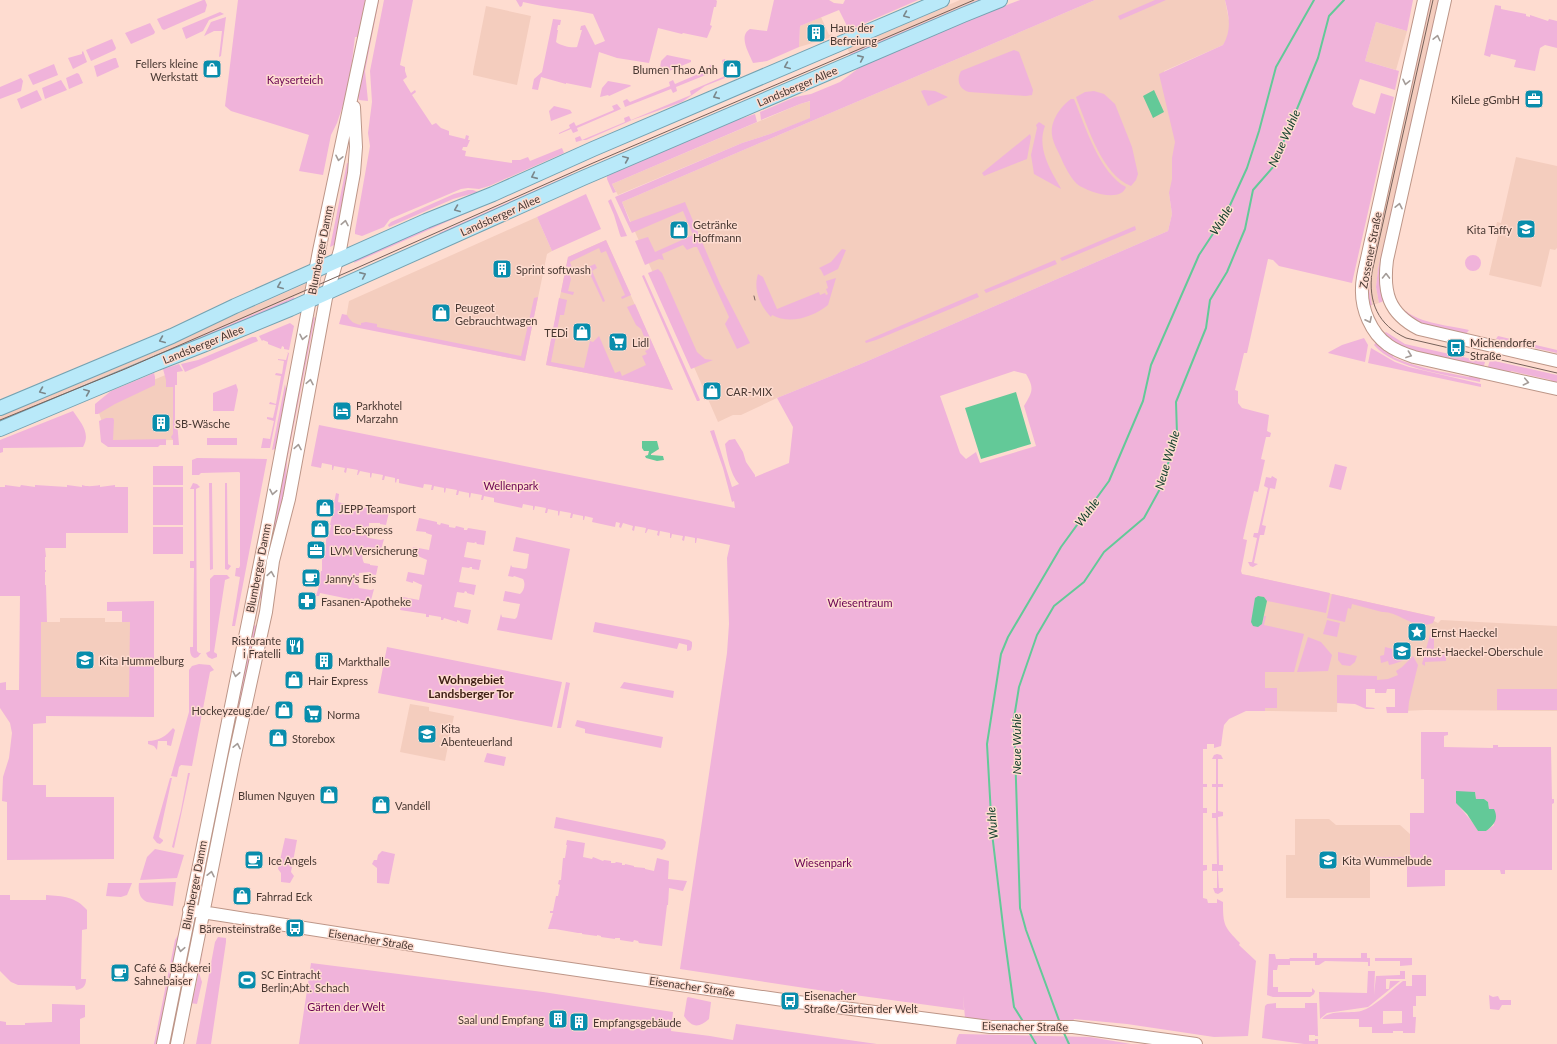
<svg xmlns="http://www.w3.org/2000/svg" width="1557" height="1044" font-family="Lato,sans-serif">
<rect width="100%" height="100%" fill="#fedcd0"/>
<path fill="#f4cdbe" d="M960 0H978L850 54 847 48Z
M1095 0H1225L1230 26 1227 39 1223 45 1164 71 1183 180 1169 193 1172 214 1168 231 863 363 777 398 741 415H733L718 422 622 202Z
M1431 0H1438L1378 269 1376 287 1379 303 1372 305 1369 289 1370 274Z
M486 6 531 16 517 85 473 75V72Z
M821 17 829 35 832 34 833 37 799 47 800 26Z
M1376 22 1407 31 1396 70 1365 61Z
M811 101V118L770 134 742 143 618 195 612 184 800 104Z
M1516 157 1557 166V248L1555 250 1550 249 1541 287 1489 275 1498 236 1494 235 1497 222 1501 223Z
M537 217 552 251 547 254 525 361 345 324 349 301Z
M606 240 673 390 546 365 568 257Z
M305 284V292L168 351 0 422V414L29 403 144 355Z
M175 371V440L108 441 103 433 101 419 96 404Z
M1247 575 1435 617 1434 621 1438 623 1441 620 1557 626V711L1425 710 1403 711 1407 689 1338 681 1337 712 1265 711V675H1248Z
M60 618H105V622H130V697H41V622H60Z
M410 704 429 707V711L454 716 445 761 400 752Z
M1295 819H1329L1336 825H1400L1410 834V857H1370V898H1286V855H1295Z"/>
<path fill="#f0b3da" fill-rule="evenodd" d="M203 0H205L207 5 205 12 164 30 162 29 157 19Z
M238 0H365L358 37H355L351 69 344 102 337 123 331 135 323 175 299 171 309 135 231 111 225 106Z
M376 0H379L365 71 368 101 359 100 357 93Z
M384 0H413L400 65 405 67V71L407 77 403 80 411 93 415 90 416 92 412 95 432 125 436 123 441 128 449 131V135L465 139 466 135 469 136 468 140H470L467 147H463L462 150 466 151 465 156 512 163V160H520L528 157 530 161 562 148 564 153 489 186 479 189 468 188 461 189 390 219 384 227 362 236 355 234V231L370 146 368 133 372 102 370 71Z
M516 0H716L717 1 716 7H714L710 25 712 26 707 38 683 33 682 34 658 28 649 63 617 58 599 52 591 88 566 83V84L541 77 538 90 532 89 534 79 542 72 553 19 561 20 560 25H558L557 30H558L556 42C561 46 571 48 577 47L582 30H580L581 26 585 25 595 45 605 41 593 14C569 9 548 8 523 2L522 6 520 7Z
M774 0H829L834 3 843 4 845 0H918L849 30 839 10 800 26 799 47 767 61 753 63C749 53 738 36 750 29L767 31Z
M978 0H987L851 58 850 54Z
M1020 0H1095L622 202 630 222 685 202 720 284 750 343 737 349 725 324 729 317 697 247H694L687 250 683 245 662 254 664 260 659 259 645 265 635 241 648 237 655 252 693 235 683 211 632 233 615 197 742 143 770 134 810 118V101L800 104 761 120 760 112 795 97 811 94 840 82 863 65 975 17Z
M1155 0H1166L1120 20 1118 16Z
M1225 0H1413L1407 31 1376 22 1365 61 1399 71 1395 90 1360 79 1352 104 1354 107 1375 114 1381 93 1394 97 1352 283 1279 266 1273 260 1268 259 1247 353H1244L1235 390 1238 391V403L1242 408 1269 415 1267 431 1271 433 1270 437H1266L1261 459 1265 460 1258 492 1254 491 1243 539 1247 540 1241 571 1242 574 1330 593 1326 613 1267 601 1264 597 1258 596 1262 624 1264 616H1266L1264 625 1304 634 1294 672H1265V688H1277V708H1265V711H1246L1229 719 1224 725 1223 731 1221 746 1214 748V744H1207V749H1203V784H1207V787H1203V808H1207V813H1203V865H1207V870L1203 871V898L1207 899 1208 903H1217V899L1223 902C1223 925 1224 927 1240 943L1239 945 1256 961 1248 1036 1214 1037 1127 1024 1074 1019 1073 1021 995 1022 965 1018 963 995 964 1010 818 990 680 969 727 653 729 624 727 558 730 545 697 538 696 543H695V538L685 536 684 541 682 540 683 536 672 534 671 538H670V533L660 531 659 536 657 535 658 531 648 529 646 533H645L646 528 635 526 634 531 632 530 633 526 623 523 621 528 619 527 620 523 616 522 615 527 592 522 593 518 585 516 584 520H583V516L573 514 572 518H570L571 513 560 511 559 516 558 515V511L548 509 547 513H545L546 508 535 506 534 510H533V506L523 504 522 508 494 502V498L484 496 483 500H481L482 495 471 493 470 498 469 497V493L459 491 458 495H456L457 490 446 488 445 493 444 492V488L434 486 433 490H431L432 485 424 484 423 488 399 483V479H397L396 483 395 482V478L385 476 384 480H382L383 475 372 473 371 478 370 477V473L360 471 358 475H357L358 470 347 468 346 473 344 472 345 468 334 466 333 470H332V465L322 463 321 468 311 466 319 425 735 508 734 501 732 502 723 468 710 431 714 430 732 487 739 484C730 474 727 456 725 444L729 440 735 439 743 452 746 462 755 475V477L789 463 793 427 777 398 863 363 1168 231 1172 214 1169 193 1172 179V158L1175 142 1159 74 1223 45C1232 30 1229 16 1225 0ZM1014 371 1026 374C1035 389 1032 392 1024 406L1036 446 980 463 976 452 966 459 960 453 940 396Z
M1428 0H1431L1370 274 1369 289 1372 305 1367 307 1365 285Z
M1438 0H1442L1388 242 1386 300 1379 303 1376 287 1378 269Z
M1495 5 1501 6V9L1526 14V16L1530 17V15L1548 21 1549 19 1557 21V48L1545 45 1540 48 1535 71 1514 67 1516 60 1491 54 1490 57 1484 55Z
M220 12 224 14 209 20 203 31 186 39 182 28Z
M226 17 221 56 219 57 222 31H214L204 36 211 22Z
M150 23 155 32 154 34 131 44 125 33Z
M112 39 116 48 115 50 91 61 86 50Z
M1014 50 1019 52 1033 90 1032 95 1026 96 969 92C959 89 956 80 961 71Z
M83 51 87 62 73 69 68 58 82 54V52Z
M667 55 691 60V62L659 75 661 61Z
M114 58H116L119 67 97 77 94 66Z
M725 59 730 73V76L705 86 682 102 632 120 586 140H583L576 142 575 138 580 136 582 140 625 122 624 118 629 116 631 120 691 95 690 91 725 76 722 60Z
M54 64 58 75 33 85 28 75Z
M713 64 718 70 676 87 677 91 673 93 671 89 625 107 623 101 627 99 630 102 670 86 669 82 673 80 675 84 710 69 709 66Z
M77 73 79 74 83 83 69 89 66 78Z
M21 78 23 81 21 91 0 99V87Z
M61 80 67 90 45 99 42 88Z
M608 81 630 85 631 86 609 96 608 95 600 97 602 88Z
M37 90 42 100 21 109 17 99Z
M924 90 935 91 948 97 928 106 921 91Z
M1094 91 1104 94 1115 104 1132 147 1138 174 1136 180 1131 186C1102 175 1088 127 1077 100L1076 97 1085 92Z
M748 99V100L602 165 601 162Z
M1071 99H1074C1085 126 1100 174 1126 187 1121 203 1087 192 1077 184 1070 177 1065 167 1061 158 1058 151 1053 143 1052 135 1050 121 1061 106 1071 99Z
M617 104 621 109 577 128 578 131 573 133 571 129 559 134V133L570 128 569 125 574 122 576 126 614 110 612 106Z
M554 106 570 110 572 113 551 121 549 111Z
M755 114 757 122 612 184 616 192 613 193 607 179V176L734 121Z
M1039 122 1045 126C1038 144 1046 162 1055 178 1057 182 1060 186 1061 189L1034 174 1031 155 1037 128 1036 125Z
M1030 134 1031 137 1027 159 984 176 982 173Z
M347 163 351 164 336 244 330 247Z
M569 165 570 167 354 263 355 260Z
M572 174 574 177 440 237 439 233Z
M468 190H473L478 192 453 199 389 227 388 225 391 222 454 194Z
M586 194 601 229 552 251 537 217Z
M611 199 627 236 621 237 620 235 614 215 608 201Z
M1135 226 1136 230 1062 261 1060 258Z
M606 240 631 295 622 299 621 297 625 295 606 251 601 253 599 248 570 262 573 271 569 273 571 279 568 291 574 292 573 295 561 292 568 257Z
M842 249 846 250 838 269 824 276 821 270 819 268 831 262Z
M1465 263a8 8 0 1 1 16 0a8 8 0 1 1-16 0Z
M1055 260 1057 264 986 293 984 290Z
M595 264 597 268 592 271 605 301 603 302 589 272 585 274 583 269Z
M658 269 662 273 697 352 705 359 713 360 691 369 648 273Z
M758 274 763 277 777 309 819 292 820 295 825 293 826 295 828 294 826 289 828 288 826 281 836 278 828 305C813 317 790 325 772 315L771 317C760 306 753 289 758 274Z
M644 275 700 400 699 401H697L642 276Z
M977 293 979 297 876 340 866 343 865 341Z
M294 297V300L168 351Z
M538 297 525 361 339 324 342 314 347 315C350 321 354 324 361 325V323L366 322 377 324V327L521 356 534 298Z
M559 298 567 300 564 315H560L551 362 584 368 590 341 593 342 599 336 615 373 620 371 622 376 646 365 642 356 647 354 645 351 649 349 641 329 636 325 627 307 635 304 673 390 546 365Z
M1406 311C1419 323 1452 326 1469 330L1466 334 1428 329 1404 313Z
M315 317 287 460 285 496 262 599 259 598 311 319Z
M290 323 294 326 289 350 284 349V347L282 346 281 349 268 344V342L263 340 262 341 259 336Z
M1386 332 1405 344 1485 362 1483 369 1407 350 1382 335Z
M1498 336 1557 350V353L1522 345 1521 350 1516 349 1517 344 1496 339Z
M252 337H256L258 341 185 372 181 364 198 360Z
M1364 338 1368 345 1365 362 1328 353 1329 352 1342 345Z
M1378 340 1395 352 1393 357C1417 368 1443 372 1469 377L1470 373 1481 375 1480 382C1450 375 1394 369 1374 345Z
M1371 348 1395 362 1409 367 1481 384V387L1368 363Z
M286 352 289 353 270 448H261L263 438 270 439 274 421 267 419V417L273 418 276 405 269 404 270 402 276 404 281 376 275 375 276 373 282 374 284 361 278 360V359L286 360 288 353Z
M1490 360 1557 375V385L1550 384 1551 380 1511 371 1510 375 1487 370Z
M179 364 183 371 177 372V385H175V420L177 421 179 445H173V440L171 437 173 434V387H166V380L163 369Z
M154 373 155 377V385L115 404 98 414H95V404L111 391Z
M236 384 238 390 234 411H213V393Z
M285 384 287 394 275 449 272 450Z
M73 411C81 423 91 433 83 447L3 448V452L0 453V440Z
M106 418H113L114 420 113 440 166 439V445H160L158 447H108L101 442 99 421Z
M207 438H237V445H207Z
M197 458 267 459 235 626H232L240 577 235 576 236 568H239L240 566V473L239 472 201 473 199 475H192V460Z
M1335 464 1347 467 1341 490 1329 487Z
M153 466H183V485H153Z
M1272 476 1277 479 1275 489 1270 488 1262 525 1266 526 1264 535H1260L1254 563 1258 564 1253 567 1250 566 1248 562H1252L1257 538 1253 537 1254 533H1258L1268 488 1264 486 1266 477 1271 478Z
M193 483 197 484 200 487 196 489 197 651 199 653H201L198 657 195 658C190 657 190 651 190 647H193L194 568H190V561H194V489H190Z
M209 483H212L213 569 210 570Z
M225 483H227L228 564 231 566 228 570 225 569Z
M5 485 20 487 21 485 35 487V485L67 487V485L82 487V485C87 487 95 486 100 485V487L115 485V487H128V533H66V548H45L46 557H45V570H46V572H45V585H46L47 622H41V697H129L130 622H122V611H107V602L154 601V717L46 716V723L33 724V785H46V797H114V859L7 860V802L2 801 3 777 9 758 12 733 10 723 0 708V683L6 682V690H19L20 596H0V487H5Z
M153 487H183V525H153Z
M336 493 339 494 338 502 349 505V507H352V505L389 512 386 525 380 524V523H369V526L367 530H368L367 536 369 538 381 540 384 539 381 550 374 548 367 547C362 552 361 557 364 563L370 564V565L378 566 376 575 370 574V572L359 573V577L357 580 359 588 371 590 374 589 370 604 361 601 358 602H354V600L320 593 319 596H316L319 586 318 585 321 571H322V560L324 551H326V540L329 531H330L331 525H330L333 511H334L335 508H333Z
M419 518 437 522V524L440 525 441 523 449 525V527L455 528 456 526 464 528V530H467L468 528 486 531 484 545 477 544 476 542 474 543 467 542 464 557 481 560 479 570 472 569V567H470L469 568 462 567 459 582 476 585 474 595 467 593V592L465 591 464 593 457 592 454 607 471 610 468 624 460 622V621L457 620V622L444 618 443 620H441V617L429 615V617H426V614L400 610 403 597 419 600 422 585 413 581V583L406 581 408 572 424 575 427 560 418 556V558L411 556 413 547 429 550 432 535 426 533V532L416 531Z
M153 527H183V554H153Z
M516 537 570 549 552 640 497 630 501 614 502 617 515 619 517 617 520 604 503 601 505 591 520 594C524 591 526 584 523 579L514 576 513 577 508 576 511 565 512 567 525 569 527 568 529 554 513 551Z
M214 575H227L230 578 225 580 214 652 217 654V657L212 659 208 657 206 653 210 651V579Z
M1332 594 1435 617 1433 623C1414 631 1399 611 1382 612L1352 604 1351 609 1348 608 1345 622 1327 618Z
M1327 620 1340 623 1337 637 1323 634Z
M595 622 689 640 692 642V646L691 650 687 651V645L679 643 677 649 593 632Z
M250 624 257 626 202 897H198Z
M1431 631 1434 632V656L1442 657 1443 653H1446V661L1425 662V666L1422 664Z
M1308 637 1321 642 1332 655 1328 671 1297 672Z
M1403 643C1408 645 1411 648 1412 653 1406 660 1398 663 1389 665L1388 661 1381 663 1380 656 1384 655 1385 647 1401 651Z
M387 647 562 682 552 727 378 693Z
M1338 652 1357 656 1355 662 1350 666 1342 665 1338 660Z
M1413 656 1418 665 1409 702 1408 713H1387L1386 707H1395V689H1387L1386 693H1375V689H1366V707L1375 708 1374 709H1366L1355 704 1337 703V675L1377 676V680L1388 679 1398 675 1396 671 1402 667Z
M199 664 210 665 214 670 210 672 192 766 181 765 179 767 177 777 171 776 189 712V670L192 666Z
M566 682 570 683 561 728H557Z
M624 682 674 691 673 698 620 688Z
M1497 689H1557V710H1497Z
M577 720 663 737 661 748 585 733V729L575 726Z
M173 728 175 730 171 746 167 745V741H158L157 750 154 746 148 744V741C159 741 166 736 173 728Z
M1421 732H1448V735L1444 736V747L1493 748V745H1498V747H1551L1552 799H1554V803L1552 804V870H1505V874H1501L1500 870H1445V886L1407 887V864L1370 863V857H1410V813H1424V779H1421ZM1475 792 1476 799H1484L1488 802 1489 809 1494 825 1486 831H1478C1474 821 1457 807 1456 799Z
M487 753 506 757 504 766 484 762Z
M1217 754 1221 755 1223 759H1218V784H1223V787H1218V811L1223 812V816L1218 817 1219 865H1223V871H1218L1219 888H1223V891L1218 894 1215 893 1213 888H1217V871H1212V864H1217L1216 818H1212V813H1216V787H1212V784H1216V759H1212L1214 755Z
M188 773H190L174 848 172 847 181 810Z
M170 778H172L159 837 163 840V841L160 844 157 843 153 838Z
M556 817 663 839 666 842 665 847 662 850 659 849 554 828Z
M285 838 297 840 291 872 294 876 290 883 281 882V873L278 869Z
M567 840 585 843 583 857 592 859 593 857 603 861 604 860 611 861V863H615L616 862 622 863V865H625V864L634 866V867L645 868V869L654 871 657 858 669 861 668 879 687 881 683 891 669 888 668 905H667L662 946 639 943 638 941 634 940 633 942 620 940V938H615V939L601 937V936L597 935V936L582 934V933H578L555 929H548L553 913H550V911H553L556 896H558L560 885 558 884 559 880H561L563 858H565L567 845H566Z
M155 849 184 855 177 878 140 880 147 857Z
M382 851 395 854 389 884 377 883V868L372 864 374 860H377L378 855Z
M176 882 173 906 147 902C139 898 138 891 139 883Z
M108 883H132L127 895 121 897 106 896Z
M0 895H10V900H46V895C63 896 76 897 87 910V929L82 930 81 979H86C86 986 83 989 76 990L75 986 18 985 11 982 0 971Z
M180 932 158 1044H154L175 940Z
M218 937 226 938V942L211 1044H196L215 942Z
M204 946 199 973 202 982 197 1004 190 1003 195 990Z
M1313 953H1317V958H1361V953H1367V958H1370V966H1368V962L1325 961 1319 965H1315V961H1290V965H1278L1277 970H1273V987H1278V992H1312V988L1315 991 1314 994 1310 997H1273L1267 995 1269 954H1275L1276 959H1289L1290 958H1313Z
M1375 958H1412V965L1400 966V961H1375Z
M311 963 543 992 673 1012 671 1031 710 1036 733 1040 736 1024 877 1044H299Z
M1368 971H1375L1374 995 1376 976 1400 975V971H1405V979H1386V989H1389L1390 981H1400L1368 1007 1327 1013 1320 1019 1319 992 1367 993Z
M1412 975H1426V996H1416V1006H1413V1017H1416L1415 1033H1403V1031H1393V1033H1372V1027H1359V1019H1322C1330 1009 1350 1014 1361 1011 1375 1007 1391 990 1403 981H1406V986H1412ZM1383 1011H1402V1023L1383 1024Z
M1489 995 1493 997 1498 996 1500 1000H1511V1005H1502L1499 1010 1490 1009Z
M688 997 711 1002 709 1019C699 1028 692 1028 684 1016L687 998Z
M1276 1003V1008H1305V1003H1317L1318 1036H1315V1035H1309V1041H1315V1039H1318V1044H1304L1262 1038 1265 1006 1267 1004Z
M52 1004 85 1005V1017L80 1019V1044H0V1021L6 1022V1025H25V1023L52 1022Z
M959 1034 1090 1037 1131 1044H956L957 1038Z"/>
<path fill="#63c998" d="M1154 90 1164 112 1153 118 1143 96Z
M1016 392 1031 444 981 459 965 408Z
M642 441H657L659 449 651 454V455L663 456 664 460 657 461 646 458 645 456 648 455 649 451H644L642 448Z
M1258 596 1264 597 1267 601 1262 624 1258 627 1253 626 1251 622 1255 598Z
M1456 791 1475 792 1476 799H1484L1488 802 1489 809H1494C1499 819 1494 825 1486 831H1478L1467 814 1456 803Z"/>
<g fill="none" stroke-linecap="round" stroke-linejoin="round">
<path stroke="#63c998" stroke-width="2" d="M1024 1023 1014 1007 1004 934 992 833 987 744 1001 654 1008 637 1061 547 1109 481 1143 401 1151 365 1199 255 1226 214 1247 168 1259 131 1276 67 1314 0
M1060 1023 1026 930 1020 908 1014 718 1019 687 1037 635 1054 606 1084 582 1104 552 1144 518 1161 487 1177 434 1176 402 1206 328 1210 300 1227 272 1245 229 1253 190 1273 167 1318 58 1329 16 1344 0
M1063 1031 1069 1044
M1029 1032 1036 1044"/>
<defs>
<path id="secondary" d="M1424 0 1366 263C1364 271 1362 279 1362 288 1361 309 1371 333 1388 345 1396 351 1405 354 1414 357L1557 389
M1445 0 1387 260C1383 292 1388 313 1419 329L1557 361
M189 910 509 960 790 1001 990 1027H1073L1196 1044
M163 1044 267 528 319 251 372 0
M177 1044 234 759 266 612 273 561 289 499 326 298 340 250 354 173 356 147 354 107"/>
<path id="primary" d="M0 408 172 336 235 306 426 221 493 194 593 149 942 0
M0 429 157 363 203 345 290 309 583 178 963 15 1000 0"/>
</defs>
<use href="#secondary" stroke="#bd9688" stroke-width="14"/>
<use href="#primary" stroke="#74a2b1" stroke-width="16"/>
<use href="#secondary" stroke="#fff" stroke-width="12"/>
<use href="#primary" stroke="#b9e9f9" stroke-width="14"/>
<path stroke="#76615a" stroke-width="1" d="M1433 0 1372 272C1368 302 1378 325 1406 338L1557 373
M754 296 755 300
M0 420 125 369 350 271 593 163 974 0"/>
</g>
<defs><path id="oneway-chevron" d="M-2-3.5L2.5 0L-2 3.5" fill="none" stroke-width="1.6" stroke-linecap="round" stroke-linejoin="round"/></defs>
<g stroke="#7b888c">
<use href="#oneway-chevron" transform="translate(906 15) rotate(157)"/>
<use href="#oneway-chevron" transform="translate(861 58) rotate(-24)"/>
<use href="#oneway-chevron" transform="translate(787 66) rotate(157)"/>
<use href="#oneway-chevron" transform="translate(716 96) rotate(156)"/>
<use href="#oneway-chevron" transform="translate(626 159) rotate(-23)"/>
<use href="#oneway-chevron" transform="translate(534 176) rotate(156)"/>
<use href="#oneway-chevron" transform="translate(457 209) rotate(158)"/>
<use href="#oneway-chevron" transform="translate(363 275) rotate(-24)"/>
<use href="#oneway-chevron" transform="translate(280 286) rotate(157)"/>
<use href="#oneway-chevron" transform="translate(162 340) rotate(157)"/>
<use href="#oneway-chevron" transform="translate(42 391) rotate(158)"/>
<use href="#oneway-chevron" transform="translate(87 392) rotate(-23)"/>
</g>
<g stroke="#a49c98">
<use href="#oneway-chevron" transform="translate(1437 38) rotate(-77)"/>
<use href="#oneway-chevron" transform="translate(1406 82) rotate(102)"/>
<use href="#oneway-chevron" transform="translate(339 158) rotate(102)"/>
<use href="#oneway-chevron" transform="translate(1399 206) rotate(-78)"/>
<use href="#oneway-chevron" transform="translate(345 223) rotate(-79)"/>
<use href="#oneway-chevron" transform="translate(1386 276) rotate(-89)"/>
<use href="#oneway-chevron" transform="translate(1369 320) rotate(64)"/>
<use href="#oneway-chevron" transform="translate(303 337) rotate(102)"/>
<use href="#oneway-chevron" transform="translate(1409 355) rotate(20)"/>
<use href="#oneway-chevron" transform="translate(310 382) rotate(-79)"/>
<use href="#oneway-chevron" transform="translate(1526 382) rotate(12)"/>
<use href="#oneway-chevron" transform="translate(298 447) rotate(-80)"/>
<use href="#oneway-chevron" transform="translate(273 492) rotate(101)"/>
<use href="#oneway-chevron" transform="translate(271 574) rotate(-81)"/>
<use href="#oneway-chevron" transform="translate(236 674) rotate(101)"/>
<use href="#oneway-chevron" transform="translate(237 746) rotate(-78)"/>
<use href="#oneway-chevron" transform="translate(211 874) rotate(-78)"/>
<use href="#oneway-chevron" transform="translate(181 949) rotate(101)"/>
</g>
<defs>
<symbol id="building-square" viewBox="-11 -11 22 22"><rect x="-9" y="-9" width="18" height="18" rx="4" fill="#088dac" stroke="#fedcd0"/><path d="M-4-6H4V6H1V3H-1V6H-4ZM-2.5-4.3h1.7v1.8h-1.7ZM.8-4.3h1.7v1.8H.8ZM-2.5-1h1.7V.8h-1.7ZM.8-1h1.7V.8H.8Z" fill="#fff"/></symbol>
<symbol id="shop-square" viewBox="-11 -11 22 22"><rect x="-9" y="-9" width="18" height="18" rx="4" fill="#088dac" stroke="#fedcd0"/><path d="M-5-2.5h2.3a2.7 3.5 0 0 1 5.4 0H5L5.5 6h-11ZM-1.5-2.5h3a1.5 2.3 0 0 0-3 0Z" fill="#fff"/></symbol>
<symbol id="office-square" viewBox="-11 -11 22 22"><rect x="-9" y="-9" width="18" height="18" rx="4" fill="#088dac" stroke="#fedcd0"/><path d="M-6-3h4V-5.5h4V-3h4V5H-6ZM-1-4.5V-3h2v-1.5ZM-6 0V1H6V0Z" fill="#fff"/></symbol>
<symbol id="school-square" viewBox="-11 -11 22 22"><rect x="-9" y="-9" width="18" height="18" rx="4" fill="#088dac" stroke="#fedcd0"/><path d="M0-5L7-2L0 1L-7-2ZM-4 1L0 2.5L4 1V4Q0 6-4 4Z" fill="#fff"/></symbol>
<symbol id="supermarket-square" viewBox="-11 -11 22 22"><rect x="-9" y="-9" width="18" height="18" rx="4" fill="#088dac" stroke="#fedcd0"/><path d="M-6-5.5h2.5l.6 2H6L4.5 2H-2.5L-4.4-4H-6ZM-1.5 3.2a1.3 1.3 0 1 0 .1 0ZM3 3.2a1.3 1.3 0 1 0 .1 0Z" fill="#fff"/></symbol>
<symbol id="bus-square" viewBox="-11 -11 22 22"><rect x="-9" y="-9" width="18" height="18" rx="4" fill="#088dac" stroke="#fedcd0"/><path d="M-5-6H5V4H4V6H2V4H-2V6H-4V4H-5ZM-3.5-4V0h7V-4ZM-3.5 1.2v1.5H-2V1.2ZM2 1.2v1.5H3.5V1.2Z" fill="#fff"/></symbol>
<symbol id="hotel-square" viewBox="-11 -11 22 22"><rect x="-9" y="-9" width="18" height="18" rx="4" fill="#088dac" stroke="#fedcd0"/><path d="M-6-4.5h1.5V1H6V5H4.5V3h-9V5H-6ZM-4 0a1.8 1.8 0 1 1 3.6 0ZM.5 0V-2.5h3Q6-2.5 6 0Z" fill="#fff"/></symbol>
<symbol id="cafe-square" viewBox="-11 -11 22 22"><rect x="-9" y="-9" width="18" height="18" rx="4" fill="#088dac" stroke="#fedcd0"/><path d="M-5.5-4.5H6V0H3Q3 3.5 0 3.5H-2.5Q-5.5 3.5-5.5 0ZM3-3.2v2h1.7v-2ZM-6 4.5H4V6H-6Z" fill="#fff"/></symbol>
<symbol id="pharmacy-square" viewBox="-11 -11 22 22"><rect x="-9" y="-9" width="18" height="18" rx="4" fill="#088dac" stroke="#fedcd0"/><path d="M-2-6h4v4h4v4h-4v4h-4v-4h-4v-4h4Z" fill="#fff"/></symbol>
<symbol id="sight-square" viewBox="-11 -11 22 22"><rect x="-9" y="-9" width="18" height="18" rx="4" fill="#088dac" stroke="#fedcd0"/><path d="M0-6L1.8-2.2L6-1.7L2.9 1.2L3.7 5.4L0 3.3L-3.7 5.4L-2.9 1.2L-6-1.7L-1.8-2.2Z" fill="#fff"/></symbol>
<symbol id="restaurant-square" viewBox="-11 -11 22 22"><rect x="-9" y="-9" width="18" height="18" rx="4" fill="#088dac" stroke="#fedcd0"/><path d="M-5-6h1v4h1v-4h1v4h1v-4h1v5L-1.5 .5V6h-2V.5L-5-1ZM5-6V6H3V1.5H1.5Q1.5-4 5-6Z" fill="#fff"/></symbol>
<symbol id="stadium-square" viewBox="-11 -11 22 22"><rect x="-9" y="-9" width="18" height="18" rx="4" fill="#088dac" stroke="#fedcd0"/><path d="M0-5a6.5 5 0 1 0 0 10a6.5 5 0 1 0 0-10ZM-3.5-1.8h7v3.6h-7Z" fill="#fff"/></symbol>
</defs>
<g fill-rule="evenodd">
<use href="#building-square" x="805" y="22" width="22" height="22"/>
<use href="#shop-square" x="201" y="58" width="22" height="22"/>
<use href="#shop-square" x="721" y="58" width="22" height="22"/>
<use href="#office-square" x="1523" y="88" width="22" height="22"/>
<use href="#school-square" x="1515" y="218" width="22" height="22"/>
<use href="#shop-square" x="668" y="219" width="22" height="22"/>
<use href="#building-square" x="491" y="258" width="22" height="22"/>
<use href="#shop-square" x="430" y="302" width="22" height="22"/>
<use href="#shop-square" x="571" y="321" width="22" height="22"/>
<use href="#supermarket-square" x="607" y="331" width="22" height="22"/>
<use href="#bus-square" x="1445" y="337" width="22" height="22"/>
<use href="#shop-square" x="701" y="380" width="22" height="22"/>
<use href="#hotel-square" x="331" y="400" width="22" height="22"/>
<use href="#building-square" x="150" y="412" width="22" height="22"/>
<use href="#shop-square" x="314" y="497" width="22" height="22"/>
<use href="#shop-square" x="309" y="518" width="22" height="22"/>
<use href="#office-square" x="305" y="539" width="22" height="22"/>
<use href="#cafe-square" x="300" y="567" width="22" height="22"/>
<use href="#pharmacy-square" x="296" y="590" width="22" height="22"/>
<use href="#sight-square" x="1406" y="621" width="22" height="22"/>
<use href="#restaurant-square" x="284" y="635" width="22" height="22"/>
<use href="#school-square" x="1391" y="640" width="22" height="22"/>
<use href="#school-square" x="74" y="649" width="22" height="22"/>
<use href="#building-square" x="313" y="650" width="22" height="22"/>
<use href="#shop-square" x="283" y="669" width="22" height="22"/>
<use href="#shop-square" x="273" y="699" width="22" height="22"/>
<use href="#supermarket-square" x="302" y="703" width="22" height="22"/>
<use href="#school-square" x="416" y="723" width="22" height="22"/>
<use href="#shop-square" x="267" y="727" width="22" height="22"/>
<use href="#shop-square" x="318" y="784" width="22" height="22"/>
<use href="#shop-square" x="370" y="794" width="22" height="22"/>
<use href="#cafe-square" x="243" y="849" width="22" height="22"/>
<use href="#school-square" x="1317" y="849" width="22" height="22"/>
<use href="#shop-square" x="231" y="885" width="22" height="22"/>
<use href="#bus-square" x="284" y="917" width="22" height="22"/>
<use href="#cafe-square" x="109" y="962" width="22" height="22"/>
<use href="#stadium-square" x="236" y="969" width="22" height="22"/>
<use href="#bus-square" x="779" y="990" width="22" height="22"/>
<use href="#building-square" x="547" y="1008" width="22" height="22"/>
<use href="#building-square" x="568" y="1011" width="22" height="22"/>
</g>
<g text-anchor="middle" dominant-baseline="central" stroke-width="3" stroke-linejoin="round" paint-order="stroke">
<g font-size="11" fill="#483832" stroke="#fedcd0" text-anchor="start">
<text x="830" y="27">Haus der<tspan x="830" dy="13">Befreiung</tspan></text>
<text x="198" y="63" text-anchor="end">Fellers kleine<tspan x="198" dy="13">Werkstatt</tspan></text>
<text x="718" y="69" text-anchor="end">Blumen Thao Anh</text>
<text x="1520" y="99" text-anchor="end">KileLe gGmbH</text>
<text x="693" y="224">Getränke<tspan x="693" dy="13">Hoffmann</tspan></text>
<text x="1512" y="229" text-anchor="end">Kita Taffy</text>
<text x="516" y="269">Sprint softwash</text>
<text x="455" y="307">Peugeot<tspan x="455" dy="13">Gebrauchtwagen</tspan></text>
<text x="568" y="332" text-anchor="end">TEDi</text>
<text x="632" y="342">Lidl</text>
<text x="1470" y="342">Michendorfer<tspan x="1470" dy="13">Straße</tspan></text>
<text x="726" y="391">CAR-MIX</text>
<text x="356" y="405">Parkhotel<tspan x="356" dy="13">Marzahn</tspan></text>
<text x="175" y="423">SB-Wäsche</text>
<text x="339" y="508">JEPP Teamsport</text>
<text x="334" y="529">Eco-Express</text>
<text x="330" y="550">LVM Versicherung</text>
<text x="325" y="578">Janny's Eis</text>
<text x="321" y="601">Fasanen-Apotheke</text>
<text x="1431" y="632">Ernst Haeckel</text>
<text x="281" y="640" text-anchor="end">Ristorante<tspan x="281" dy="13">i Fratelli</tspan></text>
<text x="1416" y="651">Ernst-Haeckel-Oberschule</text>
<text x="99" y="660">Kita Hummelburg</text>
<text x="338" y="661">Markthalle</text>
<text x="308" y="680">Hair Express</text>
<text x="270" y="710" text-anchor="end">Hockeyzeug.de/</text>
<text x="327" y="714">Norma</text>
<text x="441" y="728">Kita<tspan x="441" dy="13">Abenteuerland</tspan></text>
<text x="292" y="738">Storebox</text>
<text x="315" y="795" text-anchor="end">Blumen Nguyen</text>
<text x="395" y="805">Vandéll</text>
<text x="268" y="860">Ice Angels</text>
<text x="1342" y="860">Kita Wummelbude</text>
<text x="256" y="896">Fahrrad Eck</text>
<text x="281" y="928" text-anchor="end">Bärensteinstraße</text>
<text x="134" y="967">Café &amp; Bäckerei<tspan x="134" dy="13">Sahnebaiser</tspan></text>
<text x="261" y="974">SC Eintracht<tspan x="261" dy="13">Berlin;Abt. Schach</tspan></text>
<text x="804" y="995">Eisenacher<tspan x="804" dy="13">Straße/Gärten der Welt</tspan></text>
<text x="544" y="1019" text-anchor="end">Saal und Empfang</text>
<text x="593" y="1022">Empfangsgebäude</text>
</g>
<g font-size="11" fill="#6a0352" stroke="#fedcd0">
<text x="295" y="79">Kayserteich</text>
<text x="511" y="485">Wellenpark</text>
<text x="860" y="602">Wiesentraum</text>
<text x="823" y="862">Wiesenpark</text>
<text x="346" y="1006">Gärten der Welt</text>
</g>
<g font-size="11" fill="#483832" stroke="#fedcd0">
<text transform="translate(797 86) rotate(-23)">Landsberger Allee</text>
<text transform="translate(500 215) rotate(-24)">Landsberger Allee</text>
<text transform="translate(320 250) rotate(-79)">Blumberger Damm</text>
<text transform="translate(1370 250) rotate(-79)">Zossener Straße</text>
<text transform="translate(203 344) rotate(-22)">Landsberger Allee</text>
<text transform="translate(258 568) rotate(-79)">Blumberger Damm</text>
<text transform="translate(194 885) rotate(-79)">Blumberger Damm</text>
<text transform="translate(371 939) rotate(9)">Eisenacher Straße</text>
<text transform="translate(692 986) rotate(8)">Eisenacher Straße</text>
<text transform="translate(1025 1026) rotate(1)">Eisenacher Straße</text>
</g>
<g font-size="12" font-style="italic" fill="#16422e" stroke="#fedcd0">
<text transform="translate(1284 138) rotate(-66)">Neue Wuhle</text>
<text transform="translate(1221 220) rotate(-59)">Wuhle</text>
<text transform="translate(1167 460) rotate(-74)">Neue Wuhle</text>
<text transform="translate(1087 512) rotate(-53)">Wuhle</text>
<text transform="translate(1016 744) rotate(-90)">Neue Wuhle</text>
<text transform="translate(992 823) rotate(-95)">Wuhle</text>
</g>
<g font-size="12" font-weight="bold" fill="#3e1f14" stroke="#fedcd0">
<text x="471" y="679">Wohngebiet<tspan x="471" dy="14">Landsberger Tor</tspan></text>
</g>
</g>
</svg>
